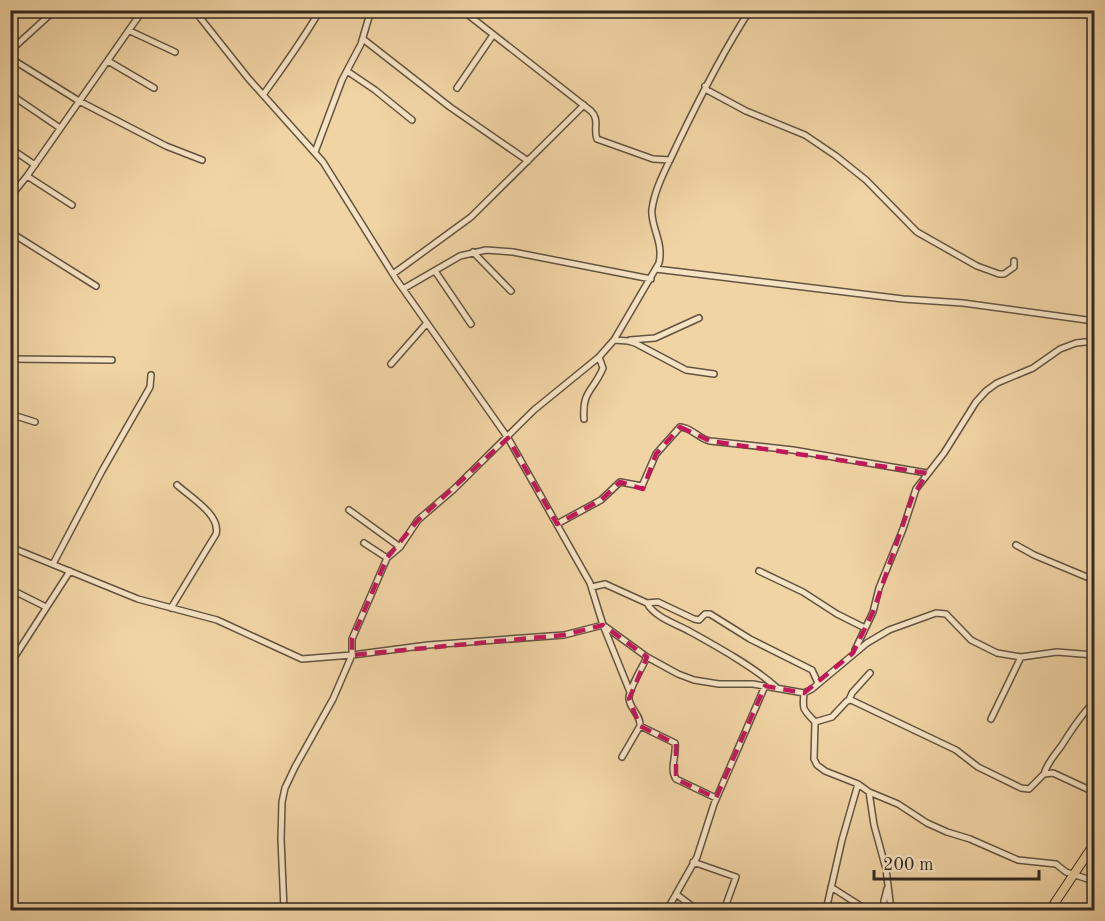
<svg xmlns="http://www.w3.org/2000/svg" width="1105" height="921" font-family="'Old Standard TT',serif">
<rect width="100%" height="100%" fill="#f1d4a4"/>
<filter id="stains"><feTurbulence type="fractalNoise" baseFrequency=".00333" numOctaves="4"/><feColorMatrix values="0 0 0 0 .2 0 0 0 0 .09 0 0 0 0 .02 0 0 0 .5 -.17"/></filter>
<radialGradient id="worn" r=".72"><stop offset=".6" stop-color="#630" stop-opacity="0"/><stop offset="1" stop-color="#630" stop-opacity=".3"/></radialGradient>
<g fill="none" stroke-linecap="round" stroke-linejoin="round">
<defs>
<path id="minor" d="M194 10 248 78 323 162 396 279 508 438 590 583 603 625 647 657 678 674 694 680 719 684H753L804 693 812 689 867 643 889 630 936 613 946 614 971 640 997 653 1021 657 1057 652 1094 655
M462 10 591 111C600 120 593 129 597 139L653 159 670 160
M130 31 175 52
M363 39 450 107 528 161
M10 51 55 10
M10 58 79 101 166 146 202 160
M108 61 154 88
M347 71 375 90 412 120
M705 86 707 90 746 111 805 135 836 156 866 180 917 232 977 266 999 274H1004L1014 267V261
M457 88 493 35
M10 94 60 128
M263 95C283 67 303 40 320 10
M10 148 35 165
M315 152 342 80 361 44 371 10
M27 176 72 205
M10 197 27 176 143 10
M10 232 96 286
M10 245 14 234
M473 252 511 291
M656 269 903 299 963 303 1094 321
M435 271 471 324
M393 274 471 217 584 105
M403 289 460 256 486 250 513 252 651 279
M614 340 628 341 635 343 686 370 714 374
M630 340 655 338 699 318
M10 359 112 360
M391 364 427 323
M10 414 35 422
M584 419C582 390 593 392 603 368L599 357
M349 510 400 547
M557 524 601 500 620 482 642 486 656 454 680 427C691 427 699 439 710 441L793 450 927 473
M364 543 387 558
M1016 545 1034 555 1094 580
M10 547 138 599 217 620 302 659 352 655 428 645 564 635 603 625 630 692
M53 564 102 471 150 387 151 375
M759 571 803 592 837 614 865 628
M592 587 605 584 647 603 658 602 694 619 699 620 705 614H710L750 639 812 670 818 683
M10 589 46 607
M647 603C654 617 676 624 689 631 716 646 754 667 776 687
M171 608 216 534C221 515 190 497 177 485
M855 650 873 612 879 588 903 529 916 489 944 453 976 402 986 391 997 383 1033 368 1060 349 1076 343 1094 341
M10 664 70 571
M804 693C802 712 804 709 815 722L814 759 817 765 825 771 858 784 869 792 898 804 927 823 947 832 970 839 1018 860 1056 864 1066 872 1094 881
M849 700 852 693 870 673
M991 719 1021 657
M815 722 832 717 847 701 851 700 956 750 978 767 1021 788 1029 789 1044 774 1053 773 1094 792
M640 726 675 743C677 755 669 769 676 779L716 798
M622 757 640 726C641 715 630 709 629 699 628 690 643 666 647 657
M1044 774C1048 761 1055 755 1062 745 1072 729 1081 715 1094 702
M869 792 874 825 886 869 891 910
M693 862 736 877 724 910
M831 887 867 910
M676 894 697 910
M284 910 281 839 282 802 285 788 295 767 333 699 352 655V639L387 558 400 547 418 520 454 489 534 410 599 357 614 340 659 263C664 242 650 226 652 209 655 187 668 165 677 145 699 99 722 53 750 10
M667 910 697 857 714 804 765 686
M826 910 842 840 858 784
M884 910V901L887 889"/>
<path id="primary" d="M1050 910 1094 844"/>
</defs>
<use href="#minor" stroke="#625441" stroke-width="8"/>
<use href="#primary" stroke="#332920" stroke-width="10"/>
<use href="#minor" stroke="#f6e3c4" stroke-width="5"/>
<use href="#primary" stroke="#f1d4a4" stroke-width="8"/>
</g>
<path fill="none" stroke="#c2185b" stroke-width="4.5" stroke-dasharray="12 8" stroke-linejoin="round" d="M680 427 710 441 927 473 912 498 873 612 853 653 804 693 765 686 716 798 676 779V744L640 726 629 699 647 657 603 625 564 635 352 655V639L387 558 418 520 508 438 557 524 601 500 620 482 643 489 656 454Z"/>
<rect width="1105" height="921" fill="none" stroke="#f1d4a4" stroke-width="36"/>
<rect x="12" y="12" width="1081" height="897" fill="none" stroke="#332920" stroke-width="3"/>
<rect x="18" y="18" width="1069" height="885" fill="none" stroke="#332920" stroke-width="1.5"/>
<path d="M874 870v9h165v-9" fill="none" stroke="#332920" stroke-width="3"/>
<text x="883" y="870" font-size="18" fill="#332920" stroke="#f6e3c4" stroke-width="4.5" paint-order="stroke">200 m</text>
<rect width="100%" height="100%" filter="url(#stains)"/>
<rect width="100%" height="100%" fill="url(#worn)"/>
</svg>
